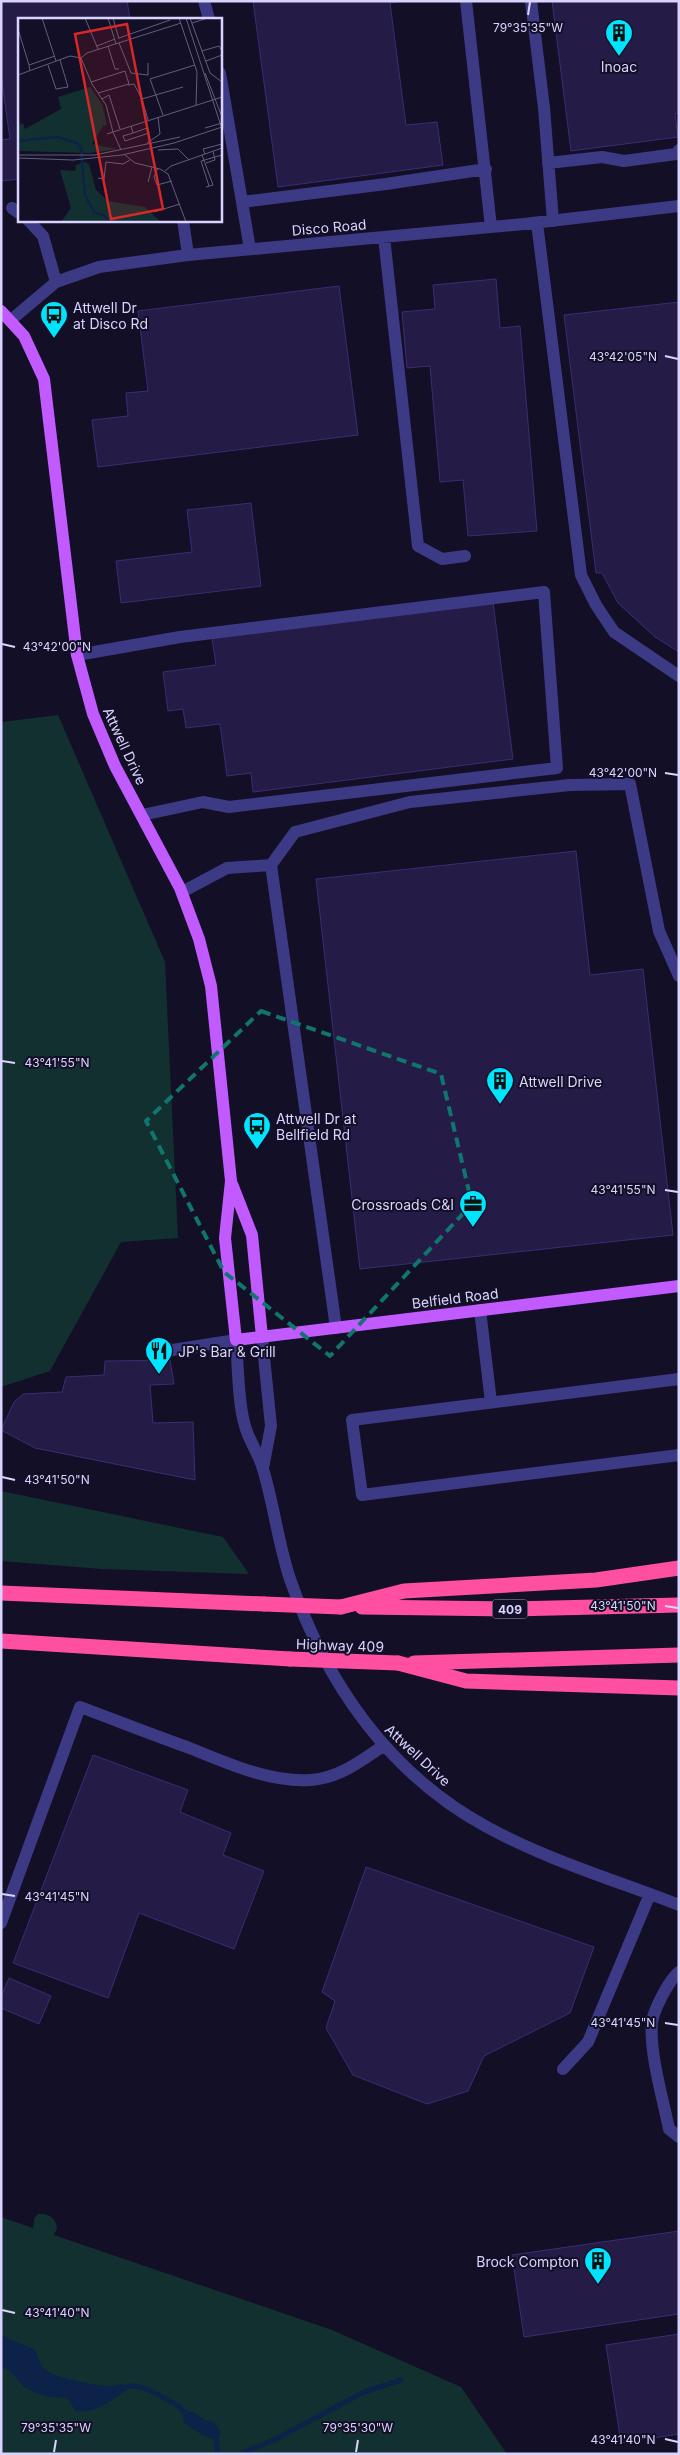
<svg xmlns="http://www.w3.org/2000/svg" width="680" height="2455" font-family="Inter,sans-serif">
<rect width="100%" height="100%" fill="#130f26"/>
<path fill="#12302f" d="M58 715 165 962 178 1238 121 1242 50 1371 1 1387V722Z
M1 1491 223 1537 249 1574 102 1569 1 1561Z
M38 2214C48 2213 56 2218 57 2228L54 2235 332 2330 461 2387 507 2454H1V2217L33 2228 34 2219Z"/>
<path fill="#0c2248" d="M1 2333C12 2344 24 2342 35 2350 39 2357 39 2365 46 2370 55 2378 97 2386 110 2386 119 2386 119 2382 131 2387 116 2397 96 2415 76 2411L67 2398 50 2397 36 2393 23 2386 10 2371 1 2366Z
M180 2407 195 2413 205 2420 214 2422 220 2431 219 2438C203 2440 197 2430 184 2423L183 2415 178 2409Z"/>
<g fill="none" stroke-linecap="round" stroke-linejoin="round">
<path stroke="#0c2248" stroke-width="5" d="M129 2386C150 2386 162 2398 180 2407
M216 2439 218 2454
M240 2454 274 2440 364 2392 401 2380"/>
</g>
<path fill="#241b47" stroke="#3b2d73" d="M1 1H127L130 19H19V179L1 181V140L10 139 1 75Z
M253 1H403L390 3 406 125 437 122 443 165 278 187Z
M552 1H679V113L675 114 678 137 571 151Z
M496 279 500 328 520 326 537 531 468 536 463 480 440 482 430 366 407 368 402 312 435 309 433 285Z
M339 286 358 435 98 467 92 420 128 416 126 393 148 391 138 311Z
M679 302V652L655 637 618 603 602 573H596L564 315Z
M251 503 261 586 121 603 116 561 192 552 187 510Z
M493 602 513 759 253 792 251 773 227 776 220 724 186 728 183 709 168 711 163 672 216 665 212 638Z
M576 851 590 975 643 969 673 1235 360 1269 316 879Z
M170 1360 174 1384 150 1385 153 1423 193 1422 195 1480 35 1448 1 1430 14 1402 23 1394 62 1392 66 1377 104 1375 105 1361Z
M93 1755 188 1790 180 1812 231 1833 223 1855 264 1871 234 1949 139 1913 108 1998 13 1963Z
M366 1867 594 1947 570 2013 484 2056 468 2091 427 2104 353 2075 326 2028 335 2001 322 1992Z
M9 1978 51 1996 39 2024 1 2008V1996Z
M679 2231V2314L524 2337 512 2255Z
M679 2334V2434L621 2443 606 2345Z"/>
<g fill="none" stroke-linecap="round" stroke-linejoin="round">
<path stroke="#3d3a85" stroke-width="12" d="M204 1 209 19
M466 1 491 227
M531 1 544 108 553 221
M220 73 250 249
M548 163 602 157 624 161 676 154 679 150
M242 202 386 184 486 169
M12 208 19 213
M28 220 43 236 56 282
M183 220 188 255
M537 223 581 575 596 605 614 632 679 676
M384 237 418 546 442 559 465 556
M11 320 56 282 99 267 188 255 524 224 679 206
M77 655 180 637 544 592 557 768 229 807 203 802 142 815
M271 865 295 832 410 802 570 785 630 784 659 931 679 976
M182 892 227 868 271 865 336 1328
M480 1310 491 1402
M262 1337 271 1426 263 1468
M160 1352 236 1340C238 1364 238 1404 245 1426 249 1441 259 1454 263 1469 274 1505 278 1543 290 1579 326 1683 389 1774 487 1827 547 1860 615 1880 679 1905
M679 1379 352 1420 362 1495 679 1455
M1 1923 80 1707C115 1720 151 1734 187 1747 225 1762 269 1783 311 1780 339 1778 361 1761 383 1746
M679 1972C669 1980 654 2009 652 2022 649 2052 663 2099 669 2129L679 2137
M563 2069 588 2042 650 1894"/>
<path stroke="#c25bff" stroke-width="12" d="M1 311 24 336 44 379 77 655 93 714 115 766 180 888 199 939 211 986 231 1181 225 1238 236 1340 679 1286
M232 1184 252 1235 262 1337"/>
<path stroke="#ff4fa3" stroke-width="15" d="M1 1593 264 1604
M341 1607 404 1591 596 1580 679 1568
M362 1607 512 1609 679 1605
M1 1641 290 1659
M398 1663 466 1681 679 1688
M414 1663 679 1655"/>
<path stroke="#ff4fa3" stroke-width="15" d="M264 1604 341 1607
M290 1659 398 1663"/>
</g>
<path fill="none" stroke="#0f766e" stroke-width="4" stroke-dasharray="10 6" stroke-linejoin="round" d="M261 1011 441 1074 472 1204 330 1356 224 1272 146 1121Z"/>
<path fill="none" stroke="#d9d4ff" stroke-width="2" d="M528 15 530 2M665 356 678 359M2 644 15 647M665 773 678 775M2 1061 15 1063M665 1190 678 1192M2 1477 15 1480M665 1606 678 1608M2 1894 15 1896M665 2023 678 2025M2 2310 15 2313M665 2439 678 2442M54 2452 56 2440M356 2452 358 2440"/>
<defs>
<symbol id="building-pin" viewBox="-11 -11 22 30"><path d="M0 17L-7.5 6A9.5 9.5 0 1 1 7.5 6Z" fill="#00e5ff" stroke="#130f26"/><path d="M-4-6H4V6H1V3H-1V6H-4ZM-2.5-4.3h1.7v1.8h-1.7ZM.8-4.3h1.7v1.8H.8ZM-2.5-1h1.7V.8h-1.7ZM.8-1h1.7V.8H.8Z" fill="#111"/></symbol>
<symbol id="bus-pin" viewBox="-11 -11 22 30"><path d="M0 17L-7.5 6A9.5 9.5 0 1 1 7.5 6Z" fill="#00e5ff" stroke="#130f26"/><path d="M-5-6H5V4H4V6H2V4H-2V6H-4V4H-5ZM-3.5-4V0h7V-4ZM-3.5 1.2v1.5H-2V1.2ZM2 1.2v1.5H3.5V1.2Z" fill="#111"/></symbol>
<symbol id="office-pin" viewBox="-11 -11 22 30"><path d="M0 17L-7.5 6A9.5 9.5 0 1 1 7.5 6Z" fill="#00e5ff" stroke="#130f26"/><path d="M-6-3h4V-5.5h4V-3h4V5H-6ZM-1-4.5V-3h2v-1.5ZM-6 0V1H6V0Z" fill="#111"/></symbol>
<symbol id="restaurant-pin" viewBox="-11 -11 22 30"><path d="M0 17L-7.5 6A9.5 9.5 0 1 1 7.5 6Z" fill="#00e5ff" stroke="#130f26"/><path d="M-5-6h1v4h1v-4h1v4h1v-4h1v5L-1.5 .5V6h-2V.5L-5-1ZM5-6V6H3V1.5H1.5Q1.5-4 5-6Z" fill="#111"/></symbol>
</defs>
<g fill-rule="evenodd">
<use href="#building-pin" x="603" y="17" width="32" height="43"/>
<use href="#bus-pin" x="38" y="299" width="32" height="43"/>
<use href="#building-pin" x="484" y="1065" width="32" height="43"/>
<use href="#bus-pin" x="241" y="1110" width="32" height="43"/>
<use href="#office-pin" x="457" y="1188" width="32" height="43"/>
<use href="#restaurant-pin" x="143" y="1335" width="32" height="43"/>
<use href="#building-pin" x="582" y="2245" width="32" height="43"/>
</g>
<g text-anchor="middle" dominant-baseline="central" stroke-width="4" stroke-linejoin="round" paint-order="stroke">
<rect fill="#130f26" stroke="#9e99be" stroke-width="1" x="492.5" y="1599.5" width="35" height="19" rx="4"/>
<g font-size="12" font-weight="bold" fill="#d9d4ff">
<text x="510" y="1609">409</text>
</g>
<g font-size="14" fill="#d9d4ff" stroke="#130f26" text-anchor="start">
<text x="619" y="66" text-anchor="middle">Inoac</text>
<text x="73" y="307">Attwell Dr<tspan x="73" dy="16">at Disco Rd</tspan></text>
<text x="519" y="1081">Attwell Drive</text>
<text x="276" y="1118">Attwell Dr at<tspan x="276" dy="16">Bellfield Rd</tspan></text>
<text x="454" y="1204" text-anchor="end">Crossroads C&amp;I</text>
<text x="178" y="1351">JP's Bar &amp; Grill</text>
<text x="579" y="2261" text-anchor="end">Brock Compton</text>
</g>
<g font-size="14" fill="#d9d4ff" stroke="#130f26">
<text transform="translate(329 227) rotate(-5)">Disco Road</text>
<text transform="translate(125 746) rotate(65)">Attwell Drive</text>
<text transform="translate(455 1298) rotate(-7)">Belfield Road</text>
<text transform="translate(340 1645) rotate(2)">Highway 409</text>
<text transform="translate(418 1755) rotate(43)">Attwell Drive</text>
</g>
</g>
<g transform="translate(18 18)">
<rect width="204" height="204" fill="#130f26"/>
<path d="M72 69 84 86 89 107 85 108 74 126 99 131 72 135 0 133V107L5 105 7 111 43 91 40 79ZM67 144 71 146 78 172 90 183 127 189 143 204H43L53 190 42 152 57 153 58 147Z" fill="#12302f"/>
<path fill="none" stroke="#0c2248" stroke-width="2.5" d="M0 123 39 119 59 125 63 130 67 177 76 194 86 197 91 204"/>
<path fill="none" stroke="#625e7d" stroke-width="1" d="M24 0 38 43M67 0 80 31M90 0 98 26M95 0 101 21M161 0 179 54 178 87M168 0 203 108M172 0 192 55 204 64M174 5 190 0M0 11 11 47M101 20 152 2M101 25 113 55 130 57V45M79 28 97 21M90 28 97 51H101M184 33 201 28 204 33M63 40 69 35 163 5M188 43 204 37M30 47 38 71 50 69 42 42M12 53 11 47 37 38M187 55 204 99M0 57 52 38 63 40 74 66 88 87 95 114 204 79M73 64 107 53 111 66 80 75M110 67 116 66 124 81M84 81 91 77 102 111M145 97 132 61 177 47M130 102 124 81 165 69M113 108 115 115 105 118 107 123 131 115 129 110 115 115M187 110 204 105M89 116 95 114 103 132M129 125 142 116 140 99M140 132 160 131 171 142M187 136 185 131 204 126M0 137H77L162 119M107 137 117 145 142 151 150 156 168 204M184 137 195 167 188 169M0 140 55 142 104 137 156 125 204 109M188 145 197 142 195 133M140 150 136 159 139 167 154 163M147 153 153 148 204 130M80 160 86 161 88 144 105 146 112 142M130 164 134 149M191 168 183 143 204 137M136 194 162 186"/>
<path fill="#d62828" fill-opacity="0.15" stroke="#d62828" stroke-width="2.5" d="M109 6 145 191 93 201 57 16Z"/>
<rect width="204" height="204" fill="none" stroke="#d9d4ff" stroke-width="2.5"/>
</g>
<g font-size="12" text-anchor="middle" fill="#d9d4ff" stroke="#130f26" stroke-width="4" stroke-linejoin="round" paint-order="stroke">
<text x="528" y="32">79°35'35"W</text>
<text x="623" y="361">43°42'05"N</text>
<text x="57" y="651">43°42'00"N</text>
<text x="623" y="777">43°42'00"N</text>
<text x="57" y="1067">43°41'55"N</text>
<text x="623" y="1194">43°41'55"N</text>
<text x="57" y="1484">43°41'50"N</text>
<text x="623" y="1610">43°41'50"N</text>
<text x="57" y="1901">43°41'45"N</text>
<text x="623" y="2027">43°41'45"N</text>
<text x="57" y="2317">43°41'40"N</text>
<text x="56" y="2432">79°35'35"W</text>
<text x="358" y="2432">79°35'30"W</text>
<text x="623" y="2444">43°41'40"N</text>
</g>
<rect width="680" height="2455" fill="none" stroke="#d9d4ff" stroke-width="5"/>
</svg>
